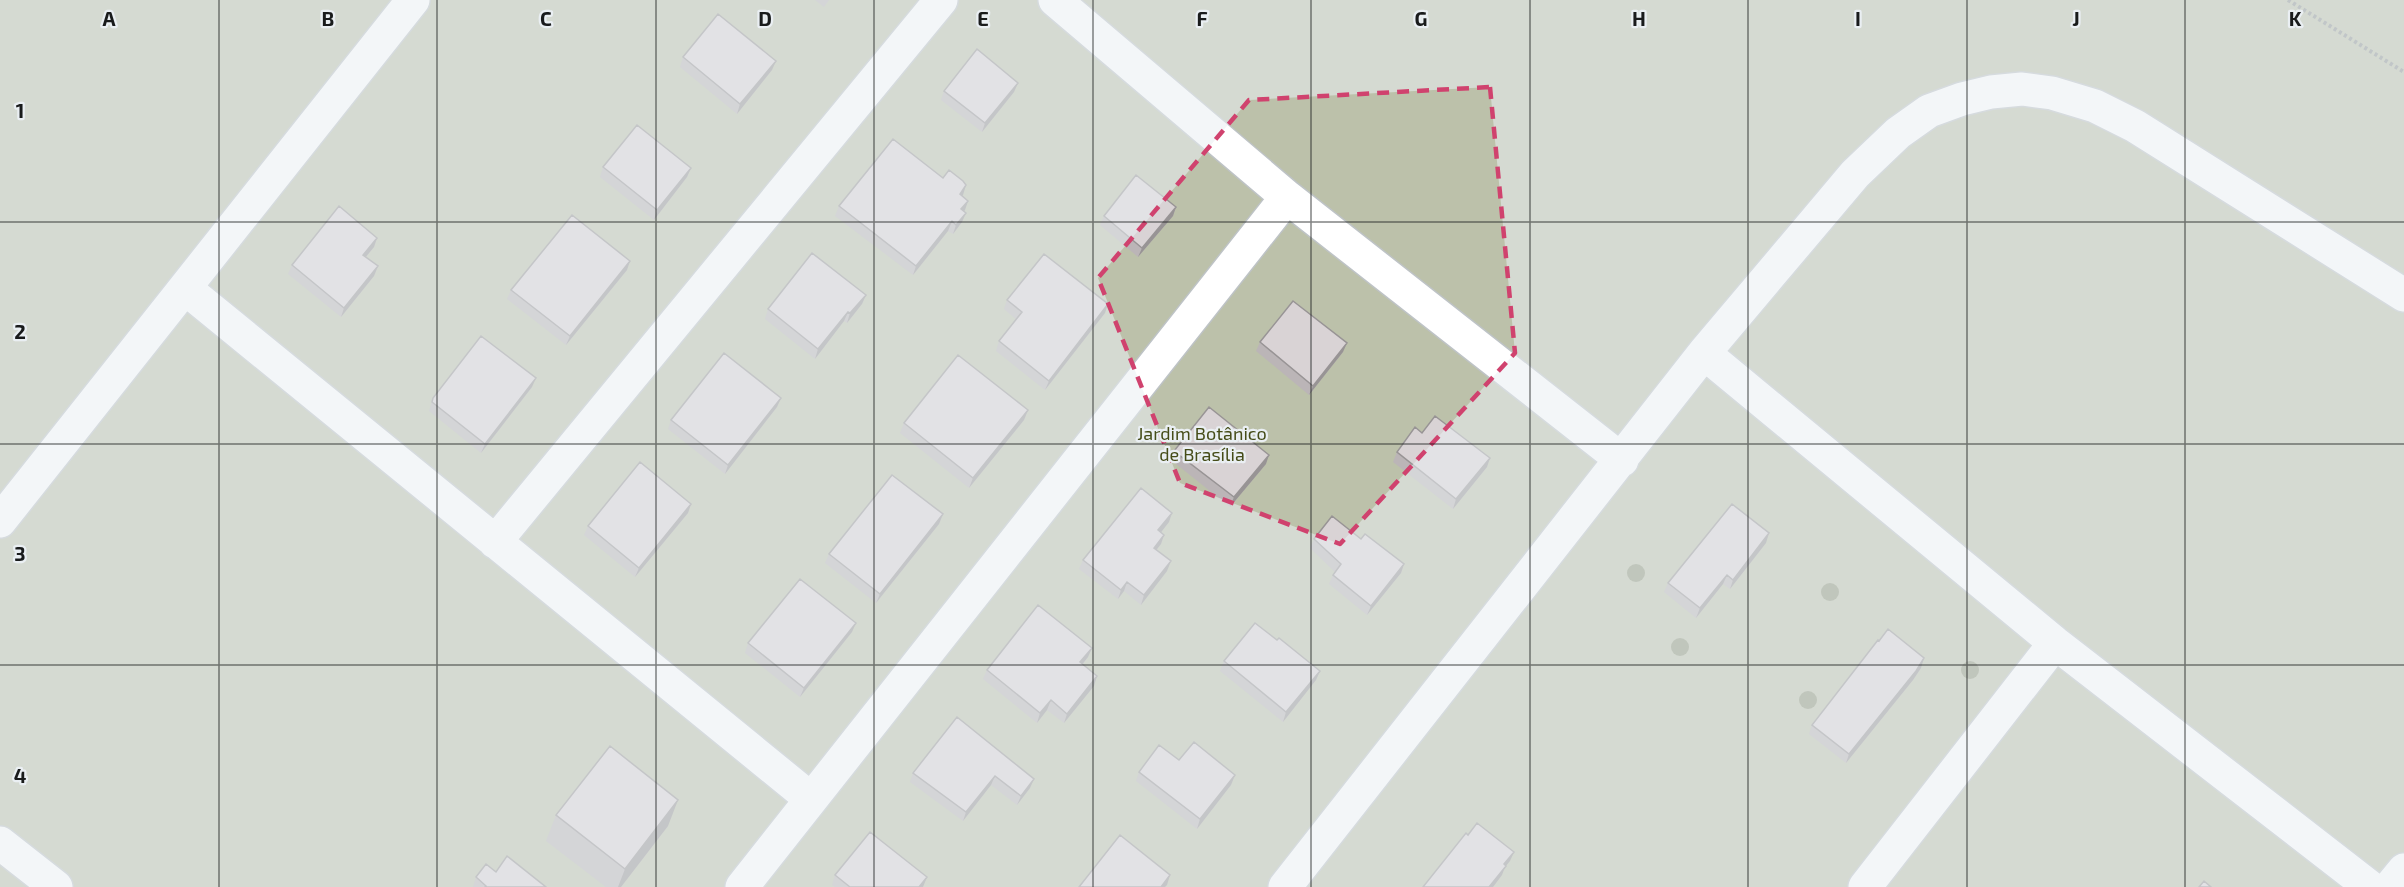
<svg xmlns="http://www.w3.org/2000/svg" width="2404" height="887" font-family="'Exo 2',sans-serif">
<rect width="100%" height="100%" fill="#eaeff3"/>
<path fill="#bcc1aa" d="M0 0H2404V887H0Z"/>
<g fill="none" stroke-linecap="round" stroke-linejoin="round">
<defs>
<path id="minor" d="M1055 0 1287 197 1622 460
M186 289 811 799
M1704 353 2055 643 2370 887
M0 521 413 0
M495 542 941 0
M0 843 56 887
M742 887 1287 197
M1285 887 1704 353 1855 174 1898 133 1929 111 1962 99 1991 92 2022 89 2052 93 2095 106 2135 126 2404 295
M1865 887 2055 643
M2390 887 2404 870"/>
</defs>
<use href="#minor" stroke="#bec3c6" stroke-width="36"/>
<path stroke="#909496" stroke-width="4" stroke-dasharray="3 3" stroke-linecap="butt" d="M2288 0 2404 72"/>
<use href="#minor" stroke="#fff" stroke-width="33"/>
</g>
<g fill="#8f957b">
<circle cx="1636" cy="573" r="9"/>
<circle cx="1830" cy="592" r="9"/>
<circle cx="1680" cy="647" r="9"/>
<circle cx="1970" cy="670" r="9"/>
<circle cx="1808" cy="700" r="9"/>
</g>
<path fill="#bbb5b7" d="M815 0H829L824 7Z
M683 57 772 70 737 114 680 67Z
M944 91 1014 92 982 132 941 100Z
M603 167 691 168 687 177 654 220 600 177Z
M943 178 966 185 962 196 968 201 964 211 962 222 953 234 948 231 913 275 835 216 839 206Z
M1176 207 1173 216 1138 257 1100 225 1104 216Z
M377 238 374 247 366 257 378 266 374 276 341 317 288 274 292 265Z
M627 270 566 345 507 299 511 290Z
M866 295 862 304 847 323 844 321 815 359 765 319 768 309Z
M1007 300 1105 313 1045 390 996 351 999 341 1017 320 1004 309Z
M1260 342 1343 352 1309 395 1256 351Z
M532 387 481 453 429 411 433 398Z
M777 407 725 474 668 429 671 420Z
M1028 410 1024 420 969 488 900 433 904 423Z
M1422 433 1487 467 1453 509 1393 462 1397 452Z
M1174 451 1266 464 1230 507 1171 460Z
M691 504 688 513 635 577 584 535 588 526Z
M943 514 939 524 876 603 825 563 829 554Z
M1169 522 1161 532 1164 535 1161 544 1156 550 1167 571 1141 605 1124 591 1118 599 1079 569 1083 560Z
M1314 539 1404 564 1401 573 1367 615 1329 584 1333 575 1335 572 1310 548Z
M1766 543 1730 589 1723 584 1696 618 1664 592 1668 583Z
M852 632 800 697 745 653 748 643Z
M1879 641 1921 668 1913 680 1846 763 1809 734 1812 725Z
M1088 657 1083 664 1094 686 1064 723 1047 710 1037 723 983 679 987 670Z
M1224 661 1320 671 1316 680 1283 722 1220 671Z
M957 717 1030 788 1017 805 991 785 963 821 910 782 913 773Z
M1179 760 1235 775 1231 785 1197 829 1136 781 1139 772Z
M556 815 668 826 621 887H606L546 841Z
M496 872 546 887H473L476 877Z
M835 875 923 887H835L832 885Z"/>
<path fill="#989495" d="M776 61 772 70 737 114 740 104Z
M1018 83 1014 92 982 132 985 123Z
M691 168 687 177 654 220 657 210Z
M966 185 963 195 956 203 960 194Z
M968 201 965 210 958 219 961 209Z
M1176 207 1173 216 1138 257 1142 248Z
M966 213 962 222 953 234 956 225Z
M952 221 948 231 913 275 916 266Z
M377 238 374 247 360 264 363 255Z
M630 261 627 270 566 345 570 336Z
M378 266 374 276 341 317 344 308Z
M866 295 862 304 847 323 850 313Z
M1108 304 1105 313 1045 390 1049 381Z
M848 312 844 321 815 359 818 349Z
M1347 343 1343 352 1309 395 1313 386Z
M536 378 532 387 481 453 485 444Z
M781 398 777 407 725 474 728 465Z
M1028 410 1024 420 969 488 973 478Z
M1269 455 1266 464 1230 507 1234 497Z
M1490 458 1487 467 1453 509 1456 499Z
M691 504 688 513 635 577 639 568Z
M1172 513 1169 522 1155 540 1158 530Z
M943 514 939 524 876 603 880 594Z
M1769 533 1766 543 1730 589 1733 580Z
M1164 535 1161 544 1150 558 1154 548Z
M1171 561 1167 571 1141 605 1144 595Z
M1404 564 1401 573 1367 615 1371 606Z
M1727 575 1723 584 1696 618 1700 608Z
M1127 582 1124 591 1118 599 1121 590Z
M856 623 852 632 800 697 804 688Z
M1092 648 1088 657 1077 671 1080 662Z
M1924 658 1921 668 1913 680 1846 763 1849 754Z
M1320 671 1316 680 1283 722 1286 712Z
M1097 676 1094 686 1064 723 1067 714Z
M1051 700 1047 710 1037 723 1040 713Z
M1235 775 1231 785 1197 829 1200 819Z
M995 776 991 785 963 821 966 812Z
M1034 779 1030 788 1017 805 1021 796Z
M678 800 668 826 621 887H618L625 869Z
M1514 852 1510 861 1505 867 1502 875 1493 887H1489L1504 864Z
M1170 875 1167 885 1165 887H1161Z
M927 877 923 887H919Z"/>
<path fill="#d9d3d5" stroke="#989495" stroke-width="1.5" d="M718 14 776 61 740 104 683 57Z
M977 49 1018 83 985 123 944 91Z
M637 125 691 168 657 210 603 167Z
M893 139 943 178 949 170 963 181 966 185 960 194 968 201 961 209 966 213 956 225 952 221 916 266 839 206Z
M1136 175 1176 207 1142 248 1104 216Z
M339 206 377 238 363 255 378 266 344 308 292 265Z
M572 215 630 261 570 336 511 290Z
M812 253 866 295 850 313 848 312 818 349 768 309Z
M1044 254 1108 304 1049 381 999 341 1022 312 1007 300Z
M1293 301 1347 343 1313 386 1260 342Z
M481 336 536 378 485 444 432 402 433 398Z
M724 353 781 398 728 465 671 420Z
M958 355 1028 410 973 478 904 423Z
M1209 407 1269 455 1234 497 1174 451Z
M1435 416 1490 458 1456 499 1397 452 1415 427 1422 433Z
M640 462 691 504 639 568 588 526Z
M892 475 943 514 880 594 829 554Z
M1141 488 1172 513 1158 530 1164 535 1154 548 1171 561 1144 595 1127 582 1121 590 1083 560Z
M1732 504 1769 533 1733 580 1727 575 1700 608 1668 583Z
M1332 516 1361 539 1365 534 1404 564 1371 606 1333 575 1341 564 1314 539Z
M800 579 856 623 804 688 748 643Z
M1038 605 1092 648 1080 662 1097 676 1067 714 1051 700 1040 713 987 670Z
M1255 623 1277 640 1279 638 1320 671 1286 712 1224 661Z
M1888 629 1924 658 1916 671 1849 754 1812 725 1878 640 1879 641Z
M957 717 1034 779 1021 796 995 776 966 812 913 773Z
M1194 742 1235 775 1200 819 1139 772 1159 745 1179 760Z
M610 746 678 800 625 869 556 815Z
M1477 823 1514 852 1504 864 1506 866 1489 887H1423L1466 833 1468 835Z
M870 832 927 877 919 887H850L835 875Z
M1120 835 1170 875 1161 887H1079Z
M507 856 546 887H485L486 886 476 877 486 864 496 872Z
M2204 881 2211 887H2199Z"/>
<path d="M0 0H2404V887H0ZM1490 87 1515 353 1340 544 1180 483 1098 278 1249 100Z" fill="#eaeff3" fill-opacity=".55" fill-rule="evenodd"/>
<path fill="none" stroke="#d0426e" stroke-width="4.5" stroke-dasharray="12 8" stroke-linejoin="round" d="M1490 87 1515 353 1340 544 1180 483 1098 278 1249 100Z"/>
<path fill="none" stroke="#191b1c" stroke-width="1.5" stroke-opacity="0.55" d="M219 0V887M437 0V887M656 0V887M874 0V887M1093 0V887M1311 0V887M1530 0V887M1748 0V887M1967 0V887M2185 0V887M0 222H2404M0 444H2404M0 665H2404"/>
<g text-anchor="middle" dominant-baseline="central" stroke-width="4.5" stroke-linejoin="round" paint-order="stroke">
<g font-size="18" fill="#454c18" stroke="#eaeff3">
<text x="1202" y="433">Jardim Botânico<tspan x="1202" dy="21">de Brasília</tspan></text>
</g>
</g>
<g font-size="20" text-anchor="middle" font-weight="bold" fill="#191b1c" stroke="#eaeff3" stroke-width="4.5" stroke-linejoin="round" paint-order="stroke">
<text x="109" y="26">A</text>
<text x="328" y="26">B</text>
<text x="546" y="26">C</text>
<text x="765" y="26">D</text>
<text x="983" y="26">E</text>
<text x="1202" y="26">F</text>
<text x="1421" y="26">G</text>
<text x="1639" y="26">H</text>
<text x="1858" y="26">I</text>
<text x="2076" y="26">J</text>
<text x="2295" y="26">K</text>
<text x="20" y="118">1</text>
<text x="20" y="339">2</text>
<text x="20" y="561">3</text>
<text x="20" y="783">4</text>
</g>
</svg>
